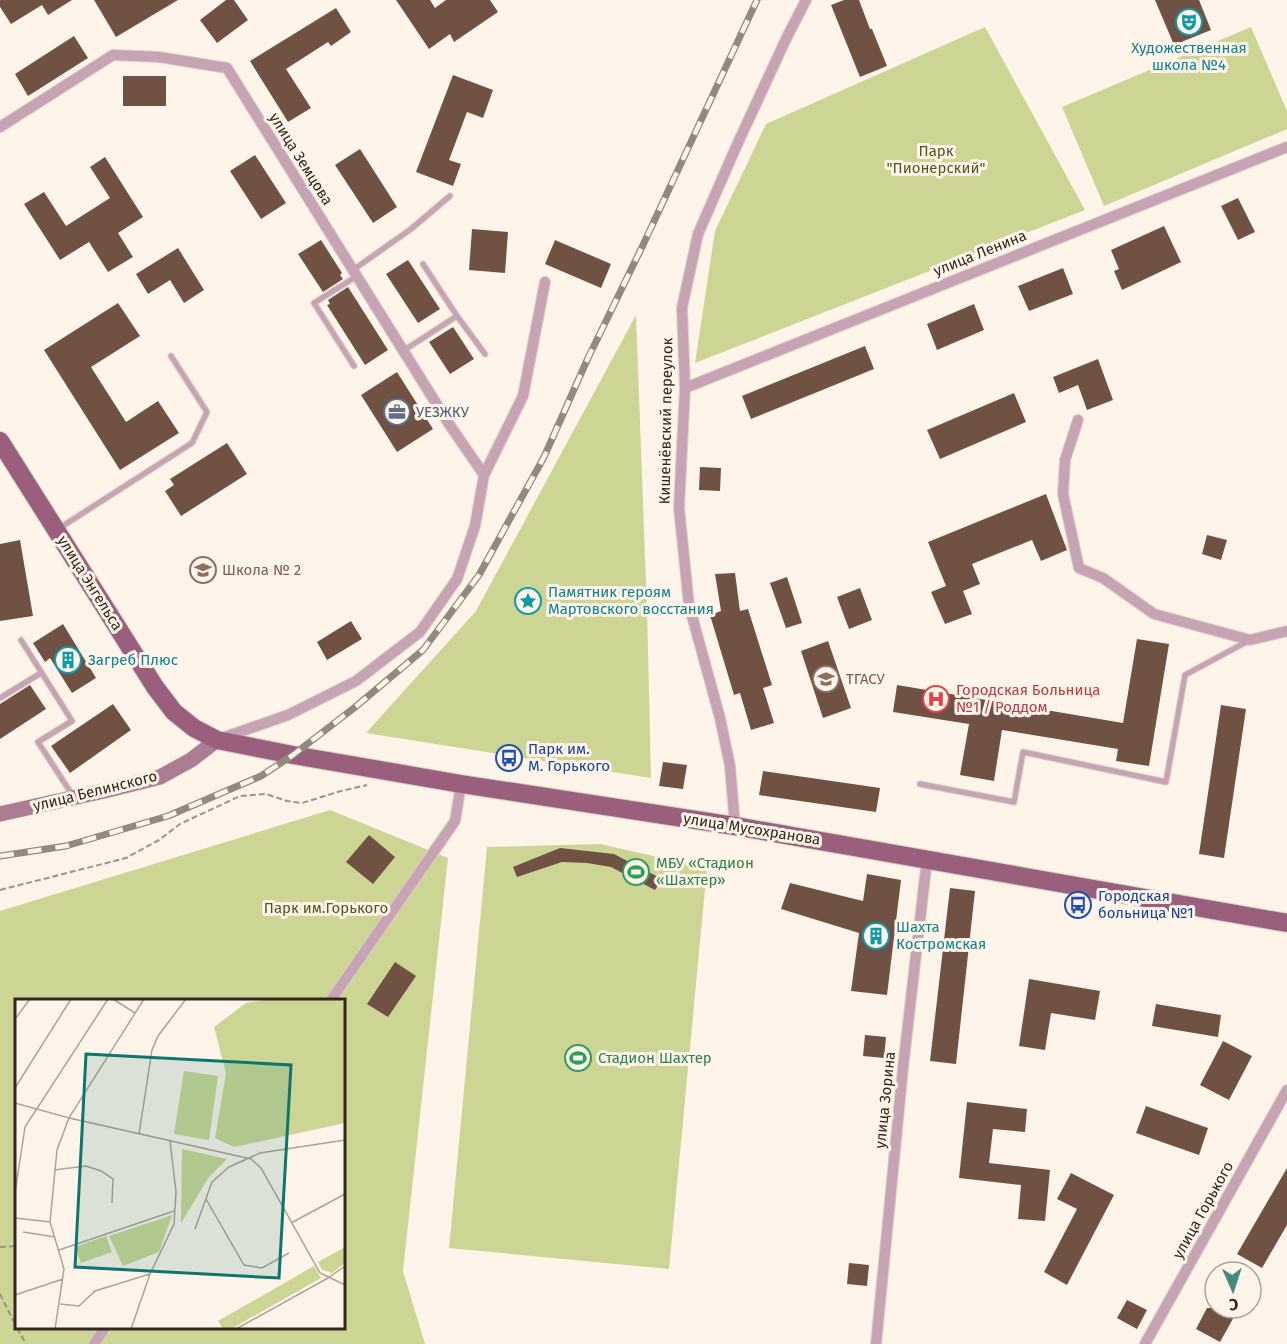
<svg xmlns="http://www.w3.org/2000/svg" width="1287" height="1344" font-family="'Fira Sans',sans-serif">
<rect width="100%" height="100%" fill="#fff4e9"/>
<path fill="#cdd594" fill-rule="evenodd" d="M985 27 1085 210 695 363 715 231 766 124Z
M1251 27 1287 111V129L1104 206 1062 107Z
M636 315 647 610 651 778 366 733 476 611Z
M330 810 448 858 403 1271 425 1344H0V911ZM16 1000H344V1328H16Z
M600 844 707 868 669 1269 449 1248 487 847Z"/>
<path fill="#705244" d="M0 0H72L48 15 42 5 11 24 0 7Z
M94 0H178L116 37Z
M226 0H234L248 20 217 43 200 20Z
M396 0H430L435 8 446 0H490L498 12 454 42 450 34 429 49Z
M844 0H859L870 29H872L887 66 860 77 831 5Z
M1155 0H1199L1211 30 1174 45Z
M336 8 351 32 331 46 328 42 286 69 311 108 288 122 250 61Z
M74 36 88 58 28 96 15 74Z
M453 75 493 90 483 118 467 112 449 160 461 164 453 186 416 172Z
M123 76H166V106H123Z
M360 149 397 207 373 223 335 165Z
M255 155 286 203 261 219 230 171Z
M105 157 143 217 118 233 133 257 108 272 89 242 60 260 24 204 44 192 66 226 110 198 90 167Z
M1238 198 1255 232 1238 240 1221 206Z
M1164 226 1181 262 1122 290 1114 271 1119 269 1111 250Z
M472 229 508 232 505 273 469 270Z
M321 240 342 273 340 275 343 279 323 292 298 254Z
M555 240 611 264 601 288 545 264Z
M178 248 204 290 184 303 170 280 148 294 136 274Z
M408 260 440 309 418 323 386 274Z
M1063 268 1073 294 1029 311 1018 286Z
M348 287 388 350 365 365 327 305 330 304 328 300Z
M118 303 140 336 91 367 126 422 158 401 179 433 120 470 44 350Z
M974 304 984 330 937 350 927 324Z
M453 327 474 359 450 374 429 342Z
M865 346 874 369 751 419 742 396Z
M1098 359 1113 400 1087 410 1078 385 1059 393 1053 377Z
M397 372 433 429 397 452 361 395Z
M1014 393 1026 422 940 459 927 430Z
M227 443 247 474 181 516 165 491 174 485 170 479Z
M700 467 721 468 720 491 699 490Z
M1046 494 1067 550 1041 561 1032 540 972 564 980 584 963 591 972 614 945 624 931 592 946 586 928 542Z
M1207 535 1227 540 1221 560 1202 554Z
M20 540 33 616 0 621V544Z
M735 573 740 611 748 609 772 685 763 688 774 723 751 730 740 693 734 695 710 615 721 611 715 574Z
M787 577 802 623 786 628 770 583Z
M860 588 872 620 849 629 837 597Z
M351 621 362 639 327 660 317 642Z
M63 624 96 678 72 693 50 658 45 662 33 643Z
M1137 639 1169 644 1149 766 1116 761 1118 749 1002 730 994 781 960 775 969 724 893 712 897 685 1123 723Z
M828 641 851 708 823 718 801 651Z
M30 685 46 709 0 739V704Z
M113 704 131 730 70 773 51 746Z
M1221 705 1246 709 1224 858 1199 854Z
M663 762 687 765 683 789 659 786Z
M763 771 880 788 876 812 759 795Z
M369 835 395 857 373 884 346 862Z
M560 848 614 854 662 879 655 890 611 867 587 863 562 862 517 877 513 867Z
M867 874 901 880 887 995 851 991 859 933 781 909 790 883 863 901Z
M950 888 975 891 956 1064 930 1061Z
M395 962 416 976 388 1017 367 1004Z
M1029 979 1100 991 1095 1020 1051 1013 1045 1050 1019 1046Z
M1156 1004 1221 1015 1218 1037 1152 1026Z
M865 1035 886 1037 884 1058 863 1056Z
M1223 1041 1252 1056 1229 1100 1200 1085Z
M967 1102 1027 1109 1025 1132 993 1129 989 1163 1050 1170 1045 1221 1018 1219 1021 1185 959 1178Z
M1146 1106 1208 1128 1199 1155 1136 1133Z
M1287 1168V1225L1262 1268 1237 1254Z
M1071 1173 1114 1195 1067 1285 1044 1272 1077 1209 1057 1199Z
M849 1263 869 1265 867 1286 847 1284Z
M1127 1300 1147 1310 1137 1329 1117 1318Z
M1207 1308H1239L1220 1342 1196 1329Z"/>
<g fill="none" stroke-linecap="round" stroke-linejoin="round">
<defs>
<path id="lane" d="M423 264 457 316 485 354
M353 270 411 229 450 196
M403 351 457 316
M354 366 314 303 357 276
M58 529 192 443 207 412 171 356
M21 640 72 721 38 742 73 796
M0 698 41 673
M920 784 1014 802 1023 752 1166 782 1185 675 1248 641"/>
<path id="street" d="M0 127 113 55 159 57 227 68 449 424 484 475
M685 388 1287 147
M1078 420 1065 460 1063 494 1079 568 1103 578 1154 614 1250 640 1287 631
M222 738 288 715 356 681 420 632 457 579 475 526 484 475 523 396 545 282
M735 826 730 766 720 718 689 605 679 508 685 388 682 308 698 234 736 147 786 39 806 0
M331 1000 455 821 461 784
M94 1344 105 1328
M876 1344 903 1068 927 859
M1145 1344 1287 1090"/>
<path id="secondary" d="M0 814 108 790 160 777 191 760 217 740"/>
<path id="primary" d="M0 441 155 687 174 712 194 728 217 740 293 755 461 784 735 826 1287 923"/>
</defs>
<use href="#lane" stroke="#dacfc4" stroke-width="7"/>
<use href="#street" stroke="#dacfc4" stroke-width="12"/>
<use href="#secondary" stroke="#dacfc4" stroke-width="16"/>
<use href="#primary" stroke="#dacfc4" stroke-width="20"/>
<path stroke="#9c9287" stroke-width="2" stroke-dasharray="6 3" stroke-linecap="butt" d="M0 890 126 858 159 840 180 824 240 796 266 794 287 801 302 803 341 791 367 785
M0 1247 16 1246
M0 1294 16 1326
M17 1328 26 1344"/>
<use href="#lane" stroke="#c6a4b4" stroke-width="5"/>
<use href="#street" stroke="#c6a4b4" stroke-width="10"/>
<use href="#secondary" stroke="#ac7c93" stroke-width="15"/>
<use href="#primary" stroke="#995f7c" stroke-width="18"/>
<defs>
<path id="rail" d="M0 856 66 846 168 816 261 776 293 755 354 708 423 650 479 575 544 457 588 358 643 245 757 0"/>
</defs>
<use href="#rail" stroke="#94897f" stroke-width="7"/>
<use href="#rail" stroke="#fff4e9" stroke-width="4.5" stroke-dasharray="14" stroke-linecap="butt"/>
</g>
<defs>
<symbol id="theatre-ring" viewBox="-11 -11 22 22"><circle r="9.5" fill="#fff4e9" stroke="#0f9aa8" stroke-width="1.5"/><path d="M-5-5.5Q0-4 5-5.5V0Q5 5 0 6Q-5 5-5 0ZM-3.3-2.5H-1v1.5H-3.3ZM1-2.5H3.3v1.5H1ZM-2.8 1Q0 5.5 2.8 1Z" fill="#0f9aa8"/></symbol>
<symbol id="office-ring" viewBox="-11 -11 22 22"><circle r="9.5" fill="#fff4e9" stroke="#5c6f8a" stroke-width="1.5"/><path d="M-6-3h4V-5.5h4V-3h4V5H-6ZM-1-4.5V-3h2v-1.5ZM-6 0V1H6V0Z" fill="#5c6f8a"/></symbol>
<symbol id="school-ring" viewBox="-11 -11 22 22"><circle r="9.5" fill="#fff4e9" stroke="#8d6e63" stroke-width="1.5"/><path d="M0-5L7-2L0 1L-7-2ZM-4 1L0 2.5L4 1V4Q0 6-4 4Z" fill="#8d6e63"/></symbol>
<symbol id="sight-ring" viewBox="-11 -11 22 22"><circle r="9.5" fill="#fff4e9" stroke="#0f9aa8" stroke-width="1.5"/><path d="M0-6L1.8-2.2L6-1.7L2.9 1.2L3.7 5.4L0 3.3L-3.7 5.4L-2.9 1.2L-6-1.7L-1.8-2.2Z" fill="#0f9aa8"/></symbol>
<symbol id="building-ring" viewBox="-11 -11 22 22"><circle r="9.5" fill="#fff4e9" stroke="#0f9aa8" stroke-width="1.5"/><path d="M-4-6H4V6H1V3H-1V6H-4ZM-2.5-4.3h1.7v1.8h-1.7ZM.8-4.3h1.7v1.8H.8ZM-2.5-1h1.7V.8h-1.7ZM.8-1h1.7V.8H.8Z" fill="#0f9aa8"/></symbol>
<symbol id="university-ring" viewBox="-11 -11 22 22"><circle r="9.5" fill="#fff4e9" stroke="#8d6e63" stroke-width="1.5"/><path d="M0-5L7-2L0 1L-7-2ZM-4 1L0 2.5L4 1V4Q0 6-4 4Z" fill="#8d6e63"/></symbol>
<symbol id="hospital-ring" viewBox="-11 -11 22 22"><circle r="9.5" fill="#fff4e9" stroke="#e0444e" stroke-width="1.5"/><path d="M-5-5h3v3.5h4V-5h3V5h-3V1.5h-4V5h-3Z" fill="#e0444e"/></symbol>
<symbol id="bus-ring" viewBox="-11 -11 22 22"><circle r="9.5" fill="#fff4e9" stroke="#1a4fb4" stroke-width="1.5"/><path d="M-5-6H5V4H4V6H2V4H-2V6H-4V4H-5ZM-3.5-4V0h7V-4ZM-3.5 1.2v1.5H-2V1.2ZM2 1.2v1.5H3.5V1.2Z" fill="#1a4fb4"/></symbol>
<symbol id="stadium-ring" viewBox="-11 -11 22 22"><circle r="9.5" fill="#fff4e9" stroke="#2e9e5b" stroke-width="1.5"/><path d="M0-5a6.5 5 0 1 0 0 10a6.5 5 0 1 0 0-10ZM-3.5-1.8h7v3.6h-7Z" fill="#2e9e5b"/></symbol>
</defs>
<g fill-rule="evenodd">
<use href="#theatre-ring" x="1174" y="7" width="30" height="30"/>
<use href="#office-ring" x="382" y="397" width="30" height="30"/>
<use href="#school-ring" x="188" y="555" width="30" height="30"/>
<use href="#sight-ring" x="513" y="586" width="30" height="30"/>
<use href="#building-ring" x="53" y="645" width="30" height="30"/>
<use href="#university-ring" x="811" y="664" width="30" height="30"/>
<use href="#hospital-ring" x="921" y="684" width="30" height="30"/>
<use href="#bus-ring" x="494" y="743" width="30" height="30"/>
<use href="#stadium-ring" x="621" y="857" width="30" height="30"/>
<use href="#bus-ring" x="1063" y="890" width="30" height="30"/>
<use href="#building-ring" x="861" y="921" width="30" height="30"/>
<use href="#stadium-ring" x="563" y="1043" width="30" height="30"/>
</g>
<g text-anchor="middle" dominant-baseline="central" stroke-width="6" stroke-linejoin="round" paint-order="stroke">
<g font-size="15" fill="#0d838f" stroke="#fff4e9" text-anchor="start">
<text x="1189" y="48" text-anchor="middle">Художественная<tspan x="1189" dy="17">школа №4</tspan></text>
<text x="548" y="592">Памятник героям<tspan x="548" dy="17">Мартовского восстания</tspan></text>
<text x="88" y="660">Загреб Плюс</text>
<text x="896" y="927">Шахта<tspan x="896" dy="17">Костромская</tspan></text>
</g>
<g font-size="15" fill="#52571f" stroke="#fff4e9">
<text x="936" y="151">Парк<tspan x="936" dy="17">"Пионерский"</tspan></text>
<text x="326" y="908">Парк им.Горького</text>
</g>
<g font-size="15" fill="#32281e" stroke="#fff4e9">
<text transform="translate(301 159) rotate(58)">улица Земцова</text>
<text transform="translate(980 253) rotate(-22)">улица Ленина</text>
<text transform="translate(666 421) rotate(-89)">Кишенёвский переулок</text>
<text transform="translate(90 583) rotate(58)">улица Энгельса</text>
<text transform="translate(95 791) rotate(-14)">улица Белинского</text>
<text transform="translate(752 829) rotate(9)">улица Мусохранова</text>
<text transform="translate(885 1100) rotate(-84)">улица Зорина</text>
<text transform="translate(1203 1210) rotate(-61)">улица Горького</text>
</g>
<g font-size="15" fill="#4e5e75" stroke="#fff4e9" text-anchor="start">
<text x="416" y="412">УЕЗЖКУ</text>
</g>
<g font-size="15" fill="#785e54" stroke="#fff4e9" text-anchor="start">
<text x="222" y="570">Школа № 2</text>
<text x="846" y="679">ТГАСУ</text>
</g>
<g font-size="15" fill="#be3a42" stroke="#fff4e9" text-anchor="start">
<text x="956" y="690">Городская Больница<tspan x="956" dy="17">№1 / Роддом</tspan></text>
</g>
<g font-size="15" fill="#164399" stroke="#fff4e9" text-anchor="start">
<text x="528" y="749">Парк им.<tspan x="528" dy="17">М. Горького</tspan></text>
<text x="1098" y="896">Городская<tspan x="1098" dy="17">больница №1</tspan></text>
</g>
<g font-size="15" fill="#27864d" stroke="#fff4e9" text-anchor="start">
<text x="656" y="863">МБУ «Стадион<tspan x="656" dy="17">«Шахтер»</tspan></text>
<text x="598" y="1058">Стадион Шахтер</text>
</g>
</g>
<g transform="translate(15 999)">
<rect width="330" height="330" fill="#fff4e9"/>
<path d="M255 0H322L330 3V124L219 148 200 139 211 74 199 28 231 4ZM169 72 203 77 194 141 159 135ZM167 150 212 160 194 178 166 224ZM157 216 144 253 108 267 94 237ZM91 237 97 253 66 264 60 248ZM330 248V264L317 274 307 271 303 263ZM299 267 306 279 216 330H208L203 322Z" fill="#cdd594"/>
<path fill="none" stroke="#ada298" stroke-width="1.5" d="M98 0 120 14M0 20 15 0M0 89 56 0M0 104 54 119 129 0M124 135 137 51 143 37 171 0M39 171 71 167 86 172 98 180 97 204M0 194 10 128 93 0M191 200 229 266 247 269 274 254M0 219 35 223 42 151 54 119 236 160 246 169 305 274 330 286M35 223 49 270 40 330M276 224 330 195M180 230 197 183 214 168 245 154 330 141M8 233 40 238M44 251 159 212M313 279 330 267M0 296 48 280M0 300V329M45 305 64 307 80 292 135 275 159 225 161 193 155 142M116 330 135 275M221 330 313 279"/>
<path fill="#0f766e" fill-opacity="0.15" stroke="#0f766e" stroke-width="3" d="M71 55 276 66 264 279 60 268Z"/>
<rect width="330" height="330" fill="none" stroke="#32281e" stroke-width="3"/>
</g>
<g transform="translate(1233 1290) rotate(177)"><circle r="28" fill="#fff4e9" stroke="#ada298" stroke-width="1.5"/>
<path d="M0-4.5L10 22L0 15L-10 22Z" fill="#46897d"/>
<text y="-9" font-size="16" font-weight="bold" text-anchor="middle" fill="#32281e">С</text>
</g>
</svg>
